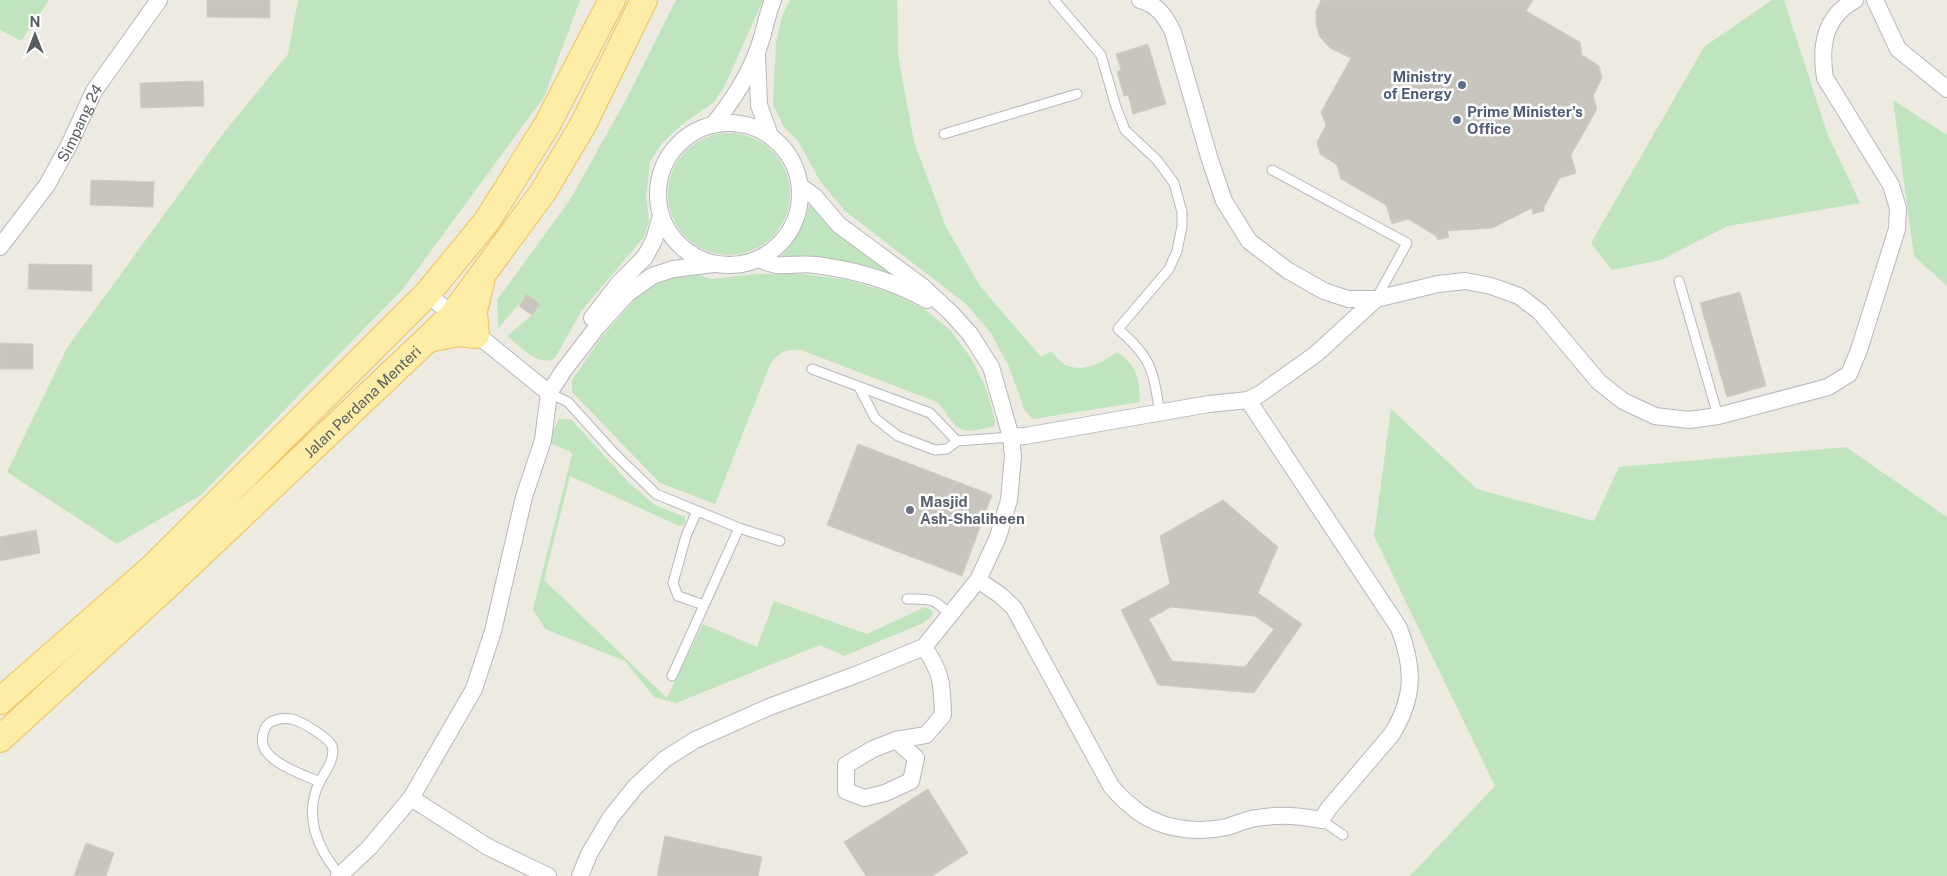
<svg xmlns="http://www.w3.org/2000/svg" width="1947" height="876" font-family="'Public Sans',sans-serif">
<rect width="100%" height="100%" fill="#edeae2"/>
<path fill="#bfe4be" d="M0 0H49L21 41 0 30Z
M298 0H580L544 97 403 289 201 495 117 544 7 472 67 348 222 135 288 54Z
M676 0H763L724 87 714 102 684 123 662 143 650 162 646 196 649 221 644 237 582 310 555 358C539 368 520 346 507 336L532 315 540 303 527 294 498 329 497 300 570 200 628 96Z
M790 0H897L898 55 914 142 946 227 980 286 1041 357 1051 351C1055 355 1060 362 1065 365 1084 373 1102 363 1117 352 1138 367 1139 378 1140 402L1033 419 1025 411 1009 367 991 333 966 304 845 211 820 181 798 141 784 127 773 105 776 42 782 16Z
M1772 0H1784L1827 133 1860 203 1728 226 1661 260 1612 270 1591 243 1704 47Z
M1893 100 1947 135V286L1914 256Z
M668 194a61 61 0 1 1 122 0a61 61 0 1 1-122 0Z
M810 201 831 227 892 275 831 260 781 256C797 238 805 226 810 201Z
M681 274H695L712 279 757 274H803L847 280 892 293 926 310 950 330 971 358 986 388 995 421 994 426C983 429 965 435 955 425 948 418 944 409 937 402L801 350C785 349 781 352 771 362L715 504 660 483 572 392V380L601 338 637 297 657 282Z
M1391 409 1477 489 1594 521 1619 467 1846 447 1947 517V876H1410L1495 786 1374 536Z
M559 419H571L629 483 655 505 685 517V524L679 526 570 476 544 580 667 698 703 624 757 647 774 601 867 634 925 607 933 611 932 616 923 623 844 656 820 645 676 703 654 697 625 661 545 629 533 609 572 455 571 452 547 442Z"/>
<path fill="#c8c5bf" stroke="#d2ccc0" fill-rule="evenodd" d="M207 0H270V18L207 17Z
M1321 0H1533L1526 11 1580 42 1582 55 1599 66 1602 78 1593 96 1597 109 1571 155 1576 173 1560 178 1544 207V211L1533 214 1532 208 1492 228 1447 231 1449 237 1438 240 1436 236 1408 219 1392 224 1386 205 1341 179 1337 165 1320 154 1317 142 1326 125 1321 112 1351 58 1330 48 1320 37 1316 24V12Z
M1148 44 1166 104 1133 114 1128 95 1124 96 1117 72 1121 70 1116 54Z
M203 81 204 106 141 108 140 83Z
M91 180 154 182 153 207 90 205Z
M29 264 92 265V291L28 289Z
M1740 292 1766 386 1727 397 1700 303Z
M527 294 540 304 532 315 519 306Z
M0 343 33 344V369H0Z
M858 444 992 495 962 576 827 525Z
M1223 500 1278 547 1258 593 1302 624 1254 693 1158 685 1121 610 1170 584 1160 536ZM1171 607 1254 616 1274 629 1245 667 1172 661 1149 619Z
M36 530 40 553 0 561V537Z
M928 789 968 853 932 876H866L844 842Z
M665 836 762 857 758 876H657Z
M86 843 114 853 106 876H74Z"/>
<g fill="none" stroke-linecap="round" stroke-linejoin="round">
<defs>
<path id="lane" d="M1054 0 1101 55 1116 107 1125 130 1157 160 1174 183 1182 212V226L1177 251 1169 269 1118 329C1152 358 1153 370 1160 414
M944 134 1077 94
M1272 170 1407 243 1376 299
M1679 281 1718 416
M812 369 930 413 957 441 1011 437
M859 387 875 418 898 436 935 450 947 449 957 441
M549 393 568 402 614 453 656 494 739 528 780 541
M697 511 686 536 673 583 678 596 704 605
M907 599C927 599 935 597 949 615
M672 676 739 528
M320 782C302 774 256 760 263 735 264 729 267 723 273 721 279 718 286 718 292 719 301 721 329 738 332 746 336 758 325 772 320 781 303 815 317 849 340 875
M1321 820 1343 835"/>
<g id="street">
<path d="M1140 0C1158 5 1165 16 1173 32L1210 160 1224 201 1249 241 1287 270 1324 291 1348 299H1376L1438 284 1465 281 1491 286 1519 296 1540 312 1599 382 1623 401 1655 416 1689 420 1718 416 1828 387 1849 374 1859 350 1897 229 1898 208 1891 185 1825 78C1820 46 1824 17 1855 0"/>
<path d="M1875 0 1898 49 1947 89"/>
<path d="M757 54 759 105 770 136"/>
<circle cx="729" cy="194" r="71"/>
<path d="M713 125C730 104 747 79 757 52 764 35 766 17 773 0"/>
<path id="s1" d="M0 247 47 185 69 145 94 91 159 0"/>
<path d="M758 259C764 261 771 264 777 265 790 266 803 263 816 265 854 270 894 281 927 300"/>
<path d="M427 294 549 393"/>
<path d="M592 318 619 283 645 257 654 240 661 216"/>
<path d="M1011 437 1025 436 1209 404 1248 400 1260 394 1316 354 1376 299"/>
<path d="M978 580 1000 595 1014 608 1111 786C1117 793 1123 800 1130 805 1155 829 1195 834 1227 827 1237 824 1247 819 1257 818 1278 814 1300 816 1321 820L1329 808 1392 734C1415 696 1414 668 1399 628L1248 400"/>
<path d="M896 740 916 758 911 781 885 793 864 798 846 791V765L873 749 896 740 926 735 943 715C942 684 942 673 924 647"/>
<path d="M411 798 488 847 548 876"/>
<path d="M339 876 369 848 411 798 474 689 493 631 524 497 543 440 549 393 564 370 597 327 627 294 652 276 673 269 714 264"/>
<path d="M580 876 589 854 611 817 636 786 665 759 695 740 769 707 858 674 924 647 978 580 998 537 1009 500 1013 457 1011 437 991 367 970 334 951 313 923 287 839 225 815 197 800 186"/>
</g>
<g id="primary">
<path d="M429 339 458 333 476 335 474 311 481 282"/>
<path d="M0 701 153 567 427 294 487 221 547 125 612 0"/>
<path id="s2" d="M0 739 168 585 452 316 543 192 583 125 644 0"/>
</g>
</defs>
<use href="#lane" stroke="#b5b8bc" stroke-width="11"/>
<use href="#street" stroke="#b5b8bc" stroke-width="18"/>
<use href="#primary" stroke="#efc159" stroke-width="28"/>
<use href="#lane" stroke="#fff" stroke-width="9"/>
<use href="#street" stroke="#fff" stroke-width="16"/>
<use href="#primary" stroke="#fdeda6" stroke-width="26"/>
</g>
<g fill="#5c6f8a" stroke="#fff" stroke-width="2">
<circle cx="1462" cy="85" r="5"/>
<circle cx="1457" cy="120" r="5"/>
</g>
<circle fill="#6b7280" stroke="#fff" stroke-width="2" cx="910" cy="510" r="5"/>
<g text-anchor="middle" dominant-baseline="central" stroke-width="5" stroke-linejoin="round" paint-order="stroke">
<g font-size="15" font-weight="bold" fill="#4e5e75" stroke="#fff" text-anchor="end">
<text x="1452" y="76">Ministry<tspan x="1452" dy="17">of Energy</tspan></text>
<text x="1467" y="111" text-anchor="start">Prime Minister's<tspan x="1467" dy="17">Office</tspan></text>
</g>
<g font-size="15" fill="#5a5e63" stroke="#fff">
<text stroke="none"><textPath href="#s1" startOffset="148">Simpang 24</textPath></text>
<text stroke="none"><textPath href="#s2" startOffset="495">Jalan Perdana Menteri</textPath></text>
</g>
<g font-size="15" font-weight="bold" fill="#5b616d" stroke="#fff" text-anchor="start">
<text x="920" y="501">Masjid<tspan x="920" dy="17">Ash-Shaliheen</tspan></text>
</g>
</g>
<g transform="translate(35 35)" stroke="#ffffff" stroke-width="4" paint-order="stroke">
<path d="M0-4L9 19L0 12L-9 19Z" fill="#5a5e63"/>
<text y="-8" font-size="14" font-weight="bold" text-anchor="middle" fill="#5a5e63">N</text>
</g>
</svg>
